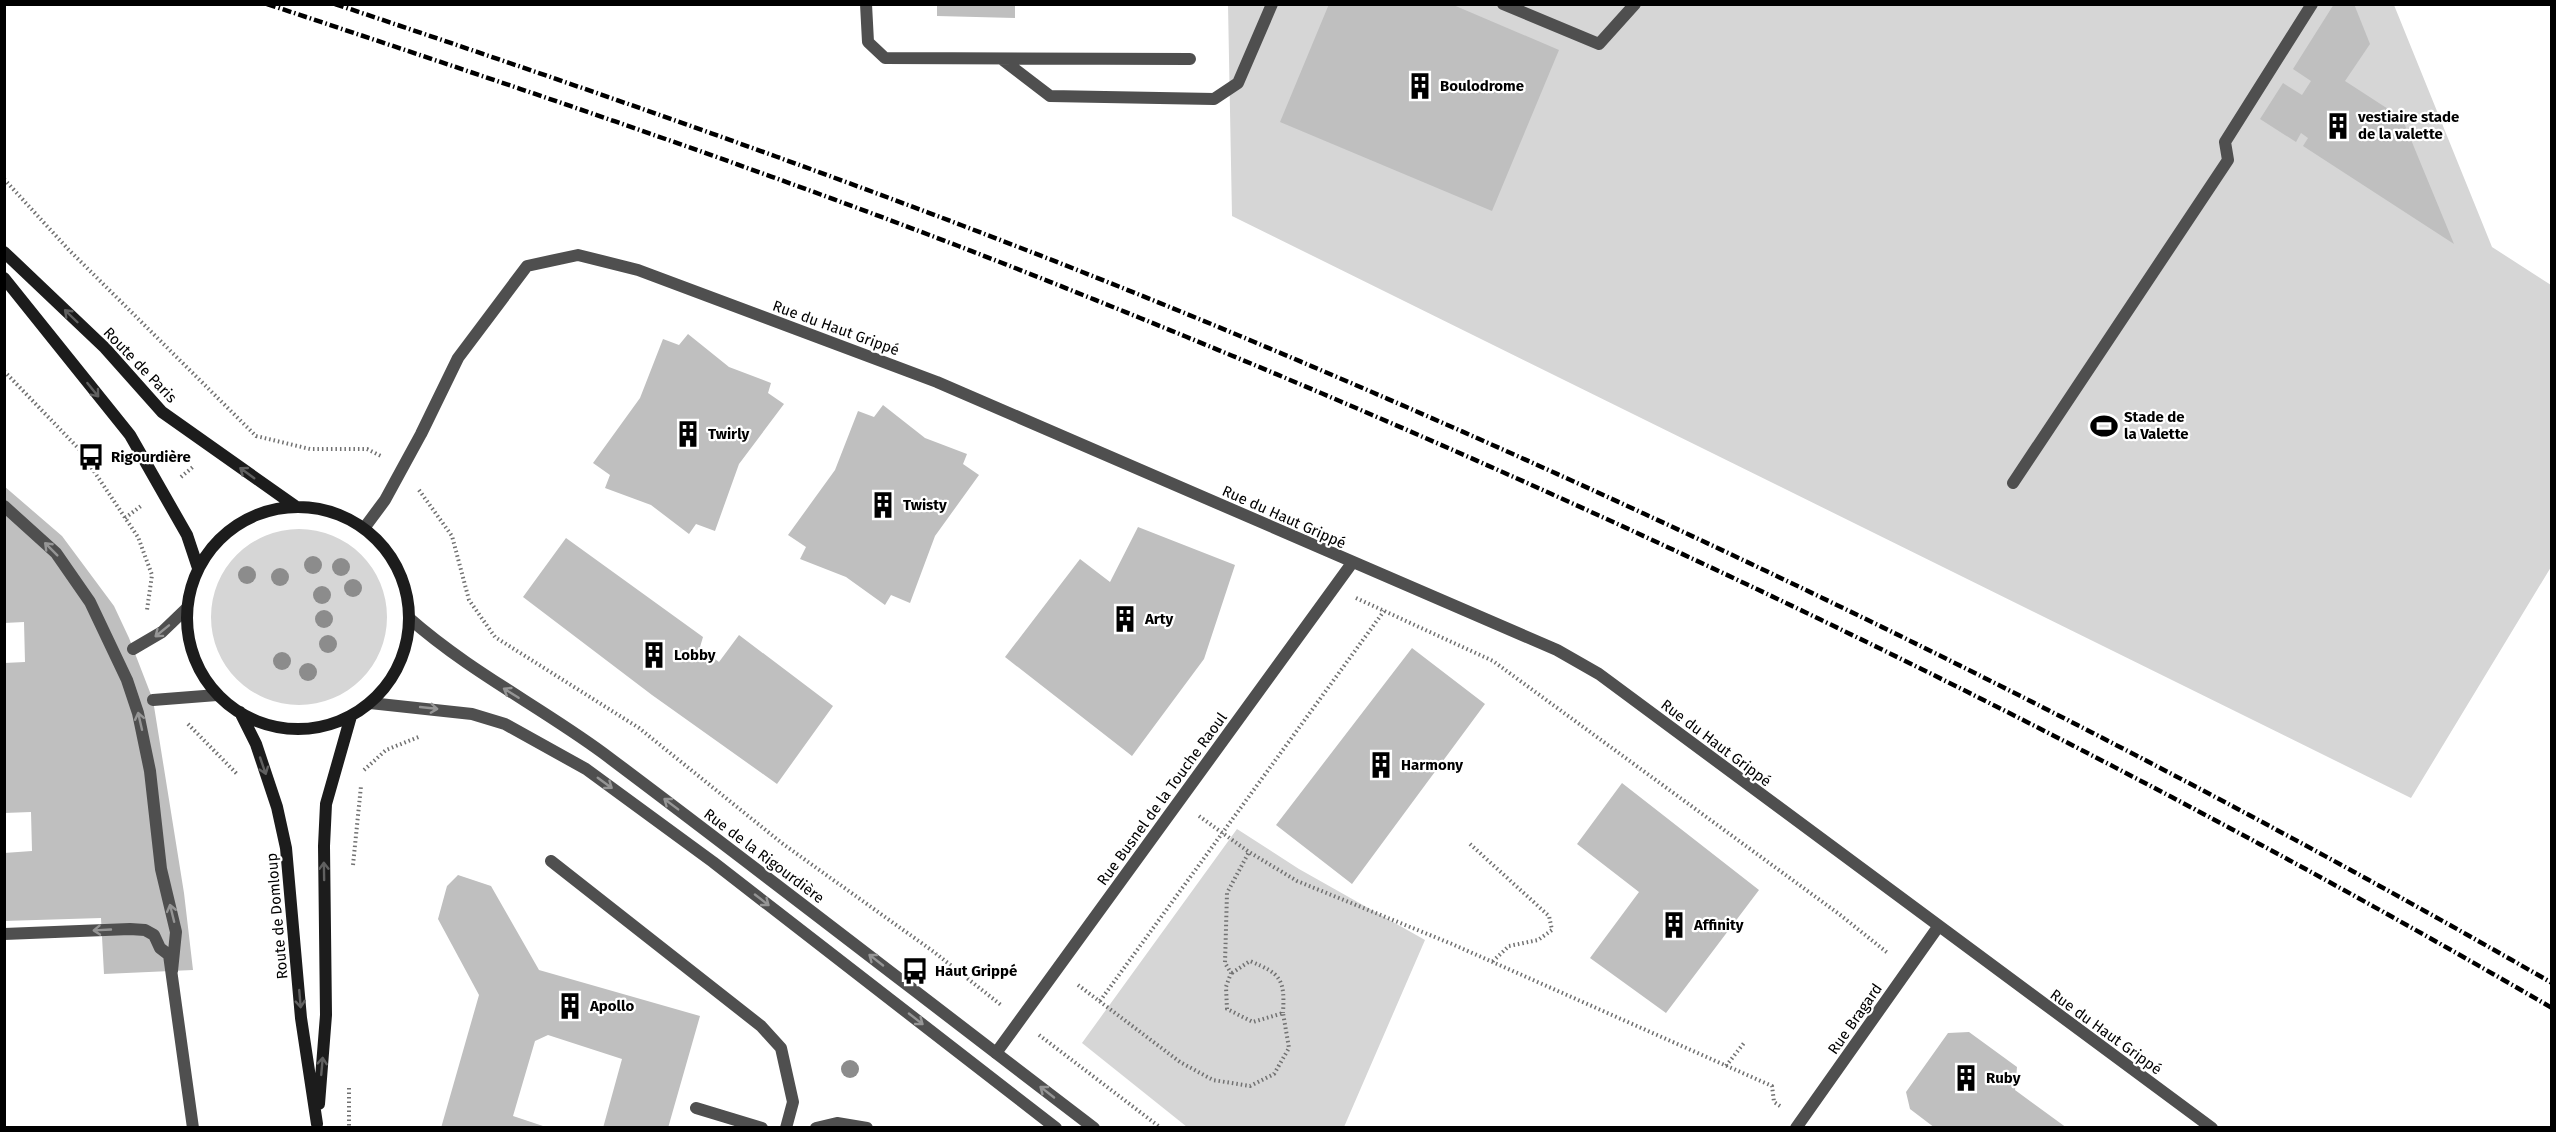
<svg xmlns="http://www.w3.org/2000/svg" width="2556" height="1132" font-family="'Fira Sans',sans-serif">
<rect width="100%" height="100%" fill="#fff"/>
<path fill="#d6d6d6" d="M1228 5H2394L2492 247 2551 285V567L2411 798 1232 216Z
M211 617a88 88 0 1 1 176 0a88 88 0 1 1-176 0Z
M1237 829 1299 869 1425 940 1344 1127H1187L1082 1043Z"/>
<path fill="#bfbfbf" d="M937 4H1015V18L937 16Z
M1329 4H1451L1559 50 1492 211 1280 122Z
M2334 4H2354L2370 44 2345 81 2402 118 2454 244 2303 146 2308 138 2301 133 2296 142 2260 119 2283 83 2302 95 2311 81 2293 69Z
M688 334 729 367 771 383 768 393 784 404 739 464 715 531 696 524 689 534 651 505 605 488 610 475 593 463 640 398 663 339 679 345Z
M883 405 925 438 967 454 963 464 979 475 935 536 910 603 891 595 885 605 846 577 800 559 806 547 788 535 835 470 858 411 874 417Z
M4 486 62 536 114 606 129 638 153 700 184 893 193 970 104 974 101 918 4 921V853L32 851 31 812 4 813V663L25 662 24 622 4 623Z
M1138 527 1235 565 1204 659 1132 756 1005 657 1080 559 1110 582Z
M566 538 703 637 700 647 719 662 739 635 833 706 777 784 652 695 523 597Z
M1412 648 1485 704 1352 884 1276 825Z
M1622 783 1759 890 1666 1013 1590 958 1639 892 1577 844Z
M458 875 491 886 539 970 700 1016 668 1128H603L622 1059 548 1035 535 1041 513 1116 549 1128H441L479 995 438 919 447 886Z
M1969 1032 2017 1067 2015 1090 2067 1128H1935L1910 1109 1906 1092 1948 1033Z"/>
<g fill="none" stroke-linecap="round" stroke-linejoin="round">
<path stroke="#717171" stroke-width="4" stroke-dasharray="1.5 3" stroke-linecap="butt" d="M4 179 68 249 256 436 310 449H367L381 456
M4 371 79 449 138 537 152 575 147 610
M181 477 194 466
M419 490 452 536 469 600 495 637 639 728 783 844 934 952 1001 1005
M125 518 141 506
M1356 598 1493 661 1839 914 1889 954
M188 724 237 774
M364 770 386 750 421 736
M1199 816 1249 852 1297 881 1452 944 1772 1086 1774 1102 1780 1106
M1470 844 1549 916 1552 930 1538 940 1509 946 1492 962
M353 865 361 786
M1232 973 1250 961C1281 974 1285 979 1283 1013
M1078 985 1180 1062 1213 1080 1250 1086 1274 1074 1289 1048 1283 1013 1253 1022 1227 1009 1226 987 1231 973 1225 963 1227 893 1249 852
M1100 1001 1384 611
M1039 1035 1161 1128
M1726 1066 1744 1043
M349 1088V1128"/>
<path stroke="#4f4f4f" stroke-width="12" d="M866 4 868 42 885 58 1190 59
M1503 4 1599 44 1635 4
M1003 60 1050 96 1214 99 1238 83 1272 4
M2013 483 2228 160 2225 142 2312 4
M4 506 56 553 90 602 127 680 138 713 150 771 161 869 176 932 172 971
M133 649 162 632 187 608
M153 700 217 695
M551 861 761 1026 781 1048 793 1102 786 1128
M4 934 130 929 145 930 154 935 160 948 169 955 193 1128
M696 1108 762 1128
M816 1128 837 1123 867 1128"/>
<path stroke="#4f4f4f" stroke-width="12" d="M365 527 385 500 421 434 458 358 527 266 578 255 638 270 937 382 1557 650 1599 674 2212 1128
M996 1053 1352 563
M1796 1128 1938 927"/>
<path stroke="#4f4f4f" stroke-width="12" d="M409 618C469 671 539 706 603 753 767 876 930 1003 1094 1128
M370 703 472 714 505 724 586 769 713 862 1056 1128"/>
<path stroke="#1c1c1c" stroke-width="12" d="M4 252 105 348 162 412 295 506
M4 278 130 435 187 535 198 568
M187 618a111 111 0 1 1 222 0a111 111 0 1 1-222 0Z
M240 712 256 744 277 807 286 848 301 1018 317 1124
M319 1104 326 1015 324 846 326 804 351 716"/>
<path stroke="#000" stroke-width="4.5" stroke-dasharray="9 3 1.5 3" stroke-linecap="butt" d="M267 4C541 95 815 187 1083 295 1589 497 2081 734 2552 1008
M335 4C640 106 943 212 1240 336 1690 524 2129 740 2552 983"/>
</g>
<g fill="#8c8c8c">
<circle cx="313" cy="565" r="9"/>
<circle cx="341" cy="567" r="9"/>
<circle cx="247" cy="575" r="9"/>
<circle cx="280" cy="577" r="9"/>
<circle cx="353" cy="588" r="9"/>
<circle cx="322" cy="595" r="9"/>
<circle cx="324" cy="619" r="9"/>
<circle cx="328" cy="644" r="9"/>
<circle cx="282" cy="661" r="9"/>
<circle cx="308" cy="672" r="9"/>
<circle cx="850" cy="1069" r="9"/>
</g>
<defs><path id="oneway-shaft" d="M-6 0H5M1.5-3L5.5 0L1.5 3" fill="none" stroke-width="1.6" stroke-linecap="round" stroke-linejoin="round" transform="scale(1.5)"/></defs>
<g stroke="#606060">
<use href="#oneway-shaft" transform="translate(71 316) rotate(-136)"/>
<use href="#oneway-shaft" transform="translate(93 390) rotate(51)"/>
<use href="#oneway-shaft" transform="translate(247 473) rotate(-144)"/>
<use href="#oneway-shaft" transform="translate(263 766) rotate(71)"/>
<use href="#oneway-shaft" transform="translate(324 871) rotate(-91)"/>
<use href="#oneway-shaft" transform="translate(300 999) rotate(85)"/>
<use href="#oneway-shaft" transform="translate(322 1066) rotate(-85)"/>
</g>
<g stroke="#959595">
<use href="#oneway-shaft" transform="translate(51 549) rotate(-135)"/>
<use href="#oneway-shaft" transform="translate(162 631) rotate(141)"/>
<use href="#oneway-shaft" transform="translate(511 693) rotate(-148)"/>
<use href="#oneway-shaft" transform="translate(429 708) rotate(6)"/>
<use href="#oneway-shaft" transform="translate(140 721) rotate(-103)"/>
<use href="#oneway-shaft" transform="translate(605 783) rotate(36)"/>
<use href="#oneway-shaft" transform="translate(671 804) rotate(-143)"/>
<use href="#oneway-shaft" transform="translate(762 900) rotate(38)"/>
<use href="#oneway-shaft" transform="translate(172 913) rotate(-104)"/>
<use href="#oneway-shaft" transform="translate(102 930) rotate(177)"/>
<use href="#oneway-shaft" transform="translate(876 960) rotate(-142)"/>
<use href="#oneway-shaft" transform="translate(916 1019) rotate(38)"/>
<use href="#oneway-shaft" transform="translate(1047 1092) rotate(-142)"/>
</g>
<defs>
<symbol id="building-bare" viewBox="-9 -9 18 18"><path d="M-4-6H4V6H1V3H-1V6H-4ZM-2.5-4.3h1.7v1.8h-1.7ZM.8-4.3h1.7v1.8H.8ZM-2.5-1h1.7V.8h-1.7ZM.8-1h1.7V.8H.8Z" fill="#000" stroke="#fff" stroke-width="2.5" paint-order="stroke"/></symbol>
<symbol id="stadium-bare" viewBox="-9 -9 18 18"><path d="M0-5a6.5 5 0 1 0 0 10a6.5 5 0 1 0 0-10ZM-3.5-1.8h7v3.6h-7Z" fill="#000" stroke="#fff" stroke-width="2.5" paint-order="stroke"/></symbol>
<symbol id="bus-bare" viewBox="-9 -9 18 18"><path d="M-5-6H5V4H4V6H2V4H-2V6H-4V4H-5ZM-3.5-4V0h7V-4ZM-3.5 1.2v1.5H-2V1.2ZM2 1.2v1.5H3.5V1.2Z" fill="#000" stroke="#fff" stroke-width="2.5" paint-order="stroke"/></symbol>
</defs>
<g fill-rule="evenodd">
<use href="#building-bare" x="1401" y="67" width="38" height="38"/>
<use href="#building-bare" x="2319" y="107" width="38" height="38"/>
<use href="#stadium-bare" x="2085" y="407" width="38" height="38"/>
<use href="#building-bare" x="669" y="415" width="38" height="38"/>
<use href="#bus-bare" x="72" y="438" width="38" height="38"/>
<use href="#building-bare" x="864" y="486" width="38" height="38"/>
<use href="#building-bare" x="1106" y="600" width="38" height="38"/>
<use href="#building-bare" x="635" y="636" width="38" height="38"/>
<use href="#building-bare" x="1362" y="746" width="38" height="38"/>
<use href="#building-bare" x="1655" y="906" width="38" height="38"/>
<use href="#bus-bare" x="896" y="952" width="38" height="38"/>
<use href="#building-bare" x="551" y="987" width="38" height="38"/>
<use href="#building-bare" x="1947" y="1059" width="38" height="38"/>
</g>
<g text-anchor="middle" dominant-baseline="central" stroke-width="4.5" stroke-linejoin="round" paint-order="stroke">
<g font-size="15" font-weight="bold" fill="#000" stroke="#fff" text-anchor="start">
<text x="1440" y="86">Boulodrome</text>
<text x="2358" y="117">vestiaire stade<tspan x="2358" dy="17">de la valette</tspan></text>
<text x="2124" y="417">Stade de<tspan x="2124" dy="17">la Valette</tspan></text>
<text x="708" y="434">Twirly</text>
<text x="111" y="457">Rigourdière</text>
<text x="903" y="505">Twisty</text>
<text x="1145" y="619">Arty</text>
<text x="674" y="655">Lobby</text>
<text x="1401" y="765">Harmony</text>
<text x="1694" y="925">Affinity</text>
<text x="935" y="971">Haut Grippé</text>
<text x="590" y="1006">Apollo</text>
<text x="1986" y="1078">Ruby</text>
</g>
<g font-size="15" fill="#000" stroke="#fff">
<text transform="translate(836 328) rotate(20)">Rue du Haut Grippé</text>
<text transform="translate(140 365) rotate(46)">Route de Paris</text>
<text transform="translate(1284 517) rotate(24)">Rue du Haut Grippé</text>
<text transform="translate(1716 743) rotate(37)">Rue du Haut Grippé</text>
<text transform="translate(1162 799) rotate(-54)">Rue Busnel de la Touche Raoul</text>
<text transform="translate(764 856) rotate(37)">Rue de la Rigourdière</text>
<text transform="translate(277 916) rotate(-95)">Route de Domloup</text>
<text transform="translate(1855 1019) rotate(-55)">Rue Bragard</text>
<text transform="translate(2106 1032) rotate(36)">Rue du Haut Grippé</text>
</g>
</g>
<rect width="2556" height="1132" fill="none" stroke="#000000" stroke-width="12"/>
</svg>
